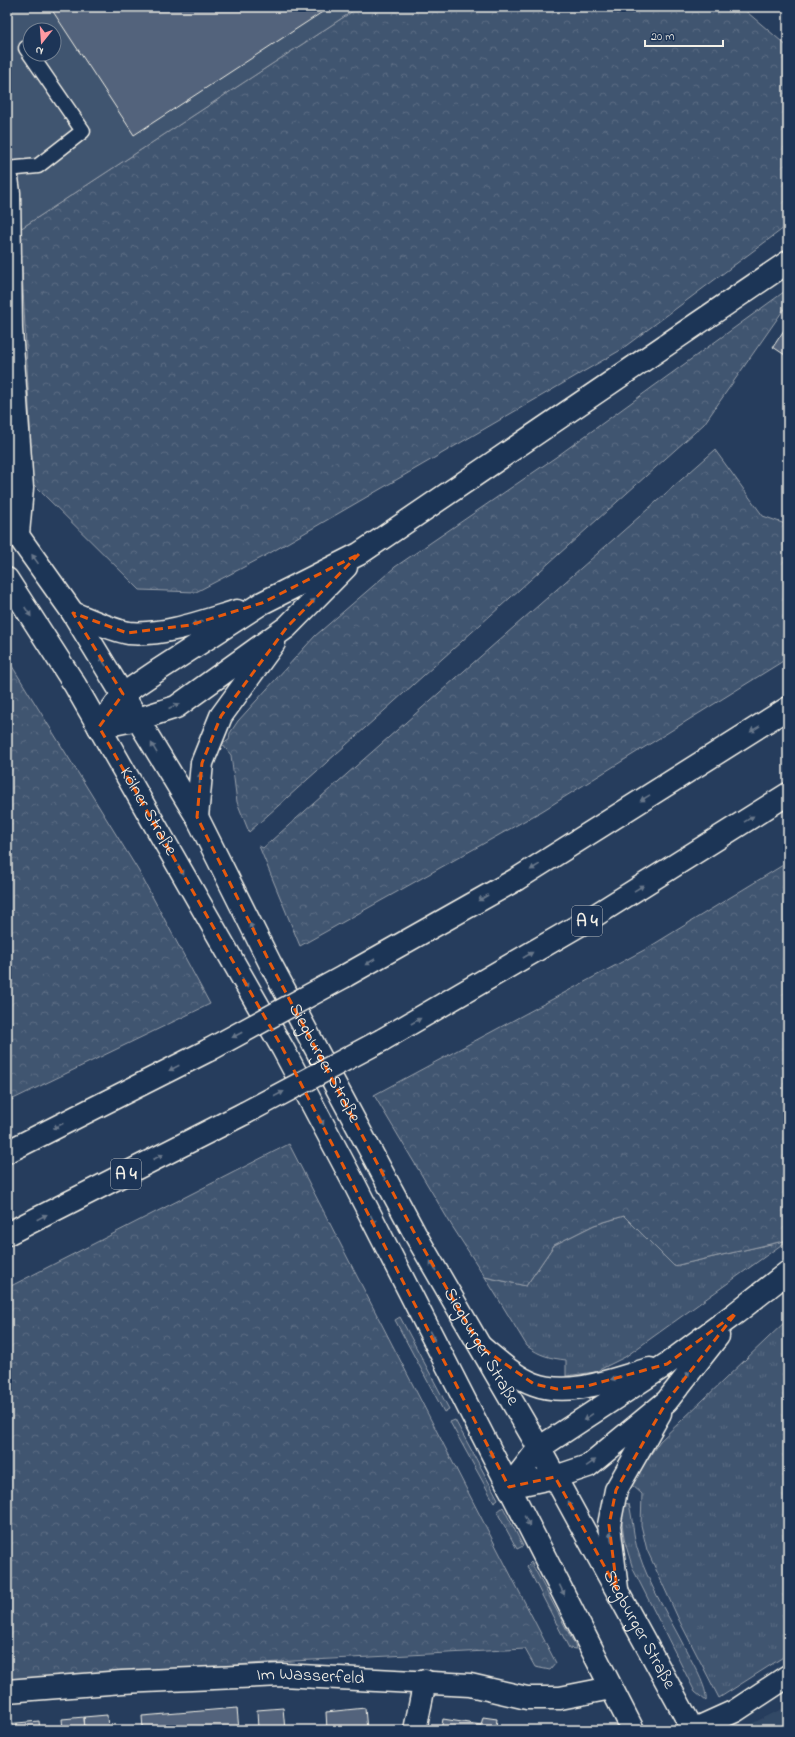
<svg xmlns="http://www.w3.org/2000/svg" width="795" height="1737" font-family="'Indie Flower',sans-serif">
<defs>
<pattern id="grass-tufts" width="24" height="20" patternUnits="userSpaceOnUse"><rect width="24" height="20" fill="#40546f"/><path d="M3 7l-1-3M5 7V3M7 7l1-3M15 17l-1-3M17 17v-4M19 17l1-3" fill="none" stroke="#5c6d84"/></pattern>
<pattern id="forest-crowns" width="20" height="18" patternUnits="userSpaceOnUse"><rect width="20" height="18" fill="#40546f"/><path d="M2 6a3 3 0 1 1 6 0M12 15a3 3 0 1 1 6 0" fill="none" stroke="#5c6d84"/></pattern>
</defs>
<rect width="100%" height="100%" fill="#263d5d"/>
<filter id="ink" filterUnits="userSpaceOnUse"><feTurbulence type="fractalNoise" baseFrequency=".025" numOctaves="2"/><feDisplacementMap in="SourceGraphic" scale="8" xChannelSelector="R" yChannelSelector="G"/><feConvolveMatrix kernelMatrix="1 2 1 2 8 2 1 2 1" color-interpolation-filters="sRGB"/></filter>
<g filter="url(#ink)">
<path fill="#334966" d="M788 1706V1730H742L741 1729Z"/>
<path fill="url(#grass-tufts)" stroke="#9aa2ac" d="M624 1216 674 1266 788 1240 625 1357 595 1372 566 1376V1360C550 1358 540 1356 527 1346L485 1277 526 1286 554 1245 594 1225Z
M400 1317 449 1409 444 1412 395 1320Z
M788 1319V1654L719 1698 679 1620 647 1550 641 1525 642 1494 632 1485 637 1474 660 1441Z
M455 1420 498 1499 494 1502 450 1422Z
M624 1503 629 1504C633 1520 633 1536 638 1551 649 1586 670 1618 686 1650 692 1662 708 1688 706 1701L695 1692 633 1569 624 1539 622 1522Z
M503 1507 523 1546 517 1549 497 1512Z
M531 1562 575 1645 576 1649 569 1648 527 1566Z"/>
<path fill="url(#forest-crowns)" stroke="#9aa2ac" d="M359 7H741L788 47V225L619 351 263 557 196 592 140 590 33 484 20 229Z
M788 289V306L784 309 704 424 249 832 237 802 231 755 222 744 229 740 230 733 238 721 315 636 395 567 556 457Z
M715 450 763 516 788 525V658L542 811 300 946 259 846 263 848Z
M7 658 138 870 210 1004 7 1102Z
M788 862V1240L674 1266 624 1216 594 1225 554 1245 526 1286 485 1277 452 1226 374 1095 646 949Z
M289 1144 556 1663 550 1670 535 1667 525 1649 293 1661 7 1681V1288Z"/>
<path fill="#40546f" stroke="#9aa2ac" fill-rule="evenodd" d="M7 7H359L20 229 7 132ZM30 30H54V54H30Z"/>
<path fill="#52647b" stroke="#f4f1e8" d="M50 7H330L134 135Z
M788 324V357L773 347Z
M237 1708 239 1730H143L142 1716Z
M283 1708 285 1730H258L257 1710Z
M365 1708 367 1730H327L326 1712Z
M107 1715 108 1730H85L84 1717Z
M84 1717 85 1730H63L62 1719Z
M483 1717 497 1719 496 1727 512 1730H441L443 1719 481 1725Z
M39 1721 40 1730H17V1723Z
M17 1723V1730H7V1724Z"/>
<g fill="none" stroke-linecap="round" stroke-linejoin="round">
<defs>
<path id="lane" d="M7 169 38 166 83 131 26 48"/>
<g id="street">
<path d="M7 178 9 193 11 329 22 488 18 534"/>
<path id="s1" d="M7 1691 122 1682 282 1675 470 1685 527 1698H560L611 1688"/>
<path d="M415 1730 425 1681"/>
<path d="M693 1730 735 1711 788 1676"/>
</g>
<g id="secondary">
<path id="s2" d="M7 520 73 613 197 817 270 963 415 1234 539 1448 693 1730"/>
<path id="s3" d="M7 579 75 685 283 1049 355 1185 633 1730"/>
</g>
<path id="highway" d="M73 613C88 619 114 631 129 633 164 636 204 621 237 611
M99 727 123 694 157 671 262 603 359 554 788 262
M99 727 138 719 176 707 287 627 346 567
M197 817 202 763 221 716 274 643
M345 976 517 879 788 708
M382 1040 583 923 788 794
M7 1152 209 1050
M7 1234 245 1113
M481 1347C497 1360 515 1377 534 1384 570 1398 615 1378 650 1369
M509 1487 539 1448 667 1364 736 1313 788 1272
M509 1487 555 1477 588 1466 667 1401 718 1336
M617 1589 609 1525 616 1490 660 1413"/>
</defs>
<use href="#lane" stroke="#f4f1e8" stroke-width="17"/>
<use href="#street" stroke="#f4f1e8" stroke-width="25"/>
<use href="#secondary" stroke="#f4f1e8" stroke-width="25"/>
<use href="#highway" stroke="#f4f1e8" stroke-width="25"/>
<use href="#lane" stroke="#1d3557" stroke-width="14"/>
<use href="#street" stroke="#1d3557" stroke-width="22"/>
<use href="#secondary" stroke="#1d3557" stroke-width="22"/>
<use href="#highway" stroke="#1d3557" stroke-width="22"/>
<defs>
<path id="highway-bridge" d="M209 1050 345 976
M245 1113 382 1040"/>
</defs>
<use href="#highway-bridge" stroke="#f4f1e8" stroke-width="25" stroke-linecap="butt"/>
<use href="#highway-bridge" stroke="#1d3557" stroke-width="22"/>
</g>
<defs><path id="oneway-solid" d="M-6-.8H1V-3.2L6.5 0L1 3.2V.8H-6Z"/></defs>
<g fill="#68778a">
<use href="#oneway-solid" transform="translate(35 559) rotate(-125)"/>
<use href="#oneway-solid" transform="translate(311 603) rotate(-45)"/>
<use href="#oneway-solid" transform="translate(28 612) rotate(57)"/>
<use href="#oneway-solid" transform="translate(197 623) rotate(163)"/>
<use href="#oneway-solid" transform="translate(103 661) rotate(-122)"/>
<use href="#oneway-solid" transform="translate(174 706) rotate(-25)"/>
<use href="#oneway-solid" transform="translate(755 729) rotate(148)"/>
<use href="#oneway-solid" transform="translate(154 748) rotate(-120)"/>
<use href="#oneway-solid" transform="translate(200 778) rotate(-85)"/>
<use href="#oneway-solid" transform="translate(645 798) rotate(148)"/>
<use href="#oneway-solid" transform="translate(749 819) rotate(-32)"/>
<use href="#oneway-solid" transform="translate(535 867) rotate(148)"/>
<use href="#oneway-solid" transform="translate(181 870) rotate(60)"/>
<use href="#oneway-solid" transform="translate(639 888) rotate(-32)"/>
<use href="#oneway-solid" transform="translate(483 898) rotate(150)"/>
<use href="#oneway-solid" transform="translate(252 928) rotate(-117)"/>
<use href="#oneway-solid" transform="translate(528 955) rotate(-30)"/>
<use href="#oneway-solid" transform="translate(370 962) rotate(150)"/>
<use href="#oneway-solid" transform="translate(245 983) rotate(60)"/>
<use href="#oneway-solid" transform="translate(416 1021) rotate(-30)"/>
<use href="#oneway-solid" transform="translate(237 1035) rotate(152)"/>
<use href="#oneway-solid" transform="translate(174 1068) rotate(153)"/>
<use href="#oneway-solid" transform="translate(279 1094) rotate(-28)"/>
<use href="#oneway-solid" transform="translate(321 1120) rotate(62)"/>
<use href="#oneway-solid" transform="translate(58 1126) rotate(153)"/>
<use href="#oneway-solid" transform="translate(158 1157) rotate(-27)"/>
<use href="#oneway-solid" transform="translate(383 1175) rotate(-118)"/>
<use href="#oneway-solid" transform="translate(42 1217) rotate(-27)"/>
<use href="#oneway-solid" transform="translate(373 1220) rotate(63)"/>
<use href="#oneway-solid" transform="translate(433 1266) rotate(-120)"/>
<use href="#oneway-solid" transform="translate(432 1336) rotate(63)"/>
<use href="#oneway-solid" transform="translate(686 1376) rotate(-51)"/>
<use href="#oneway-solid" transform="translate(616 1378) rotate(165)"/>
<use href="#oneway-solid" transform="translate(588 1417) rotate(146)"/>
<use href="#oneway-solid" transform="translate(490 1452) rotate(62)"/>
<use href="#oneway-solid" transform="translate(591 1463) rotate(-35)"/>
<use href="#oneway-solid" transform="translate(571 1506) rotate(-119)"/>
<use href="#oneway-solid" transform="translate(527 1521) rotate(62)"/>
<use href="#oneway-solid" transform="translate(611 1537) rotate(-97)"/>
<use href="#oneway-solid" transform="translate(562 1590) rotate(64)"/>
</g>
</g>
<path fill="none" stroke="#e8590c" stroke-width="3" stroke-dasharray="8 5" stroke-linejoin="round" d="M359 554 287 627 221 716 202 763 197 817 270 963 415 1234 481 1347 534 1384 557 1389 587 1386 667 1364 736 1313 667 1401 616 1490 609 1525 617 1589 555 1477 509 1487 283 1049 99 727 123 694 73 613 127 633 190 625 262 603Z"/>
<g text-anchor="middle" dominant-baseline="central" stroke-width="3" stroke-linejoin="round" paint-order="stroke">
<g fill="#1d3557" stroke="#b4b9bc" stroke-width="1">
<rect x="572" y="906" width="30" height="30" rx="3"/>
<rect x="111" y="1159" width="30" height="30" rx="3"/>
</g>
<g font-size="17" font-weight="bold" fill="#f4f1e8">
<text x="587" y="921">A 4</text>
<text x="126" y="1174">A 4</text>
</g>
<g font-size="18" fill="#f4f1e8" stroke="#1d3557">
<text stroke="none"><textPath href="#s3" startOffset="272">Kölner Straße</textPath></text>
<text stroke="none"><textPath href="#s2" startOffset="630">Siegburger Straße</textPath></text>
<text stroke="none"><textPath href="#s2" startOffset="954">Siegburger Straße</textPath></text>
<text stroke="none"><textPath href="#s2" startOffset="1278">Siegburger Straße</textPath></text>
<text stroke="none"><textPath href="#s1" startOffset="304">Im Wasserfeld</textPath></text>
</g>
</g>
<rect width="795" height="1737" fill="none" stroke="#1d3557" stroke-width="24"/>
<rect x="12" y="12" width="771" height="1713" fill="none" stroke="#f4f1e8" stroke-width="1.5" filter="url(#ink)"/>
<g transform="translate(42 42) rotate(197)"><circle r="19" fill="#1d3557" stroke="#738091"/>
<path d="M0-3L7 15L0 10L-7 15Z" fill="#ff9aa2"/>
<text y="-6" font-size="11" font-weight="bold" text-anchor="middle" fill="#f4f1e8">N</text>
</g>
<path d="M645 40v6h78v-6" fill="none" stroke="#f4f1e8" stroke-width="2"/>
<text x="651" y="40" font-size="12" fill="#f4f1e8" stroke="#1d3557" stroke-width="3" paint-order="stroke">20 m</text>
</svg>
